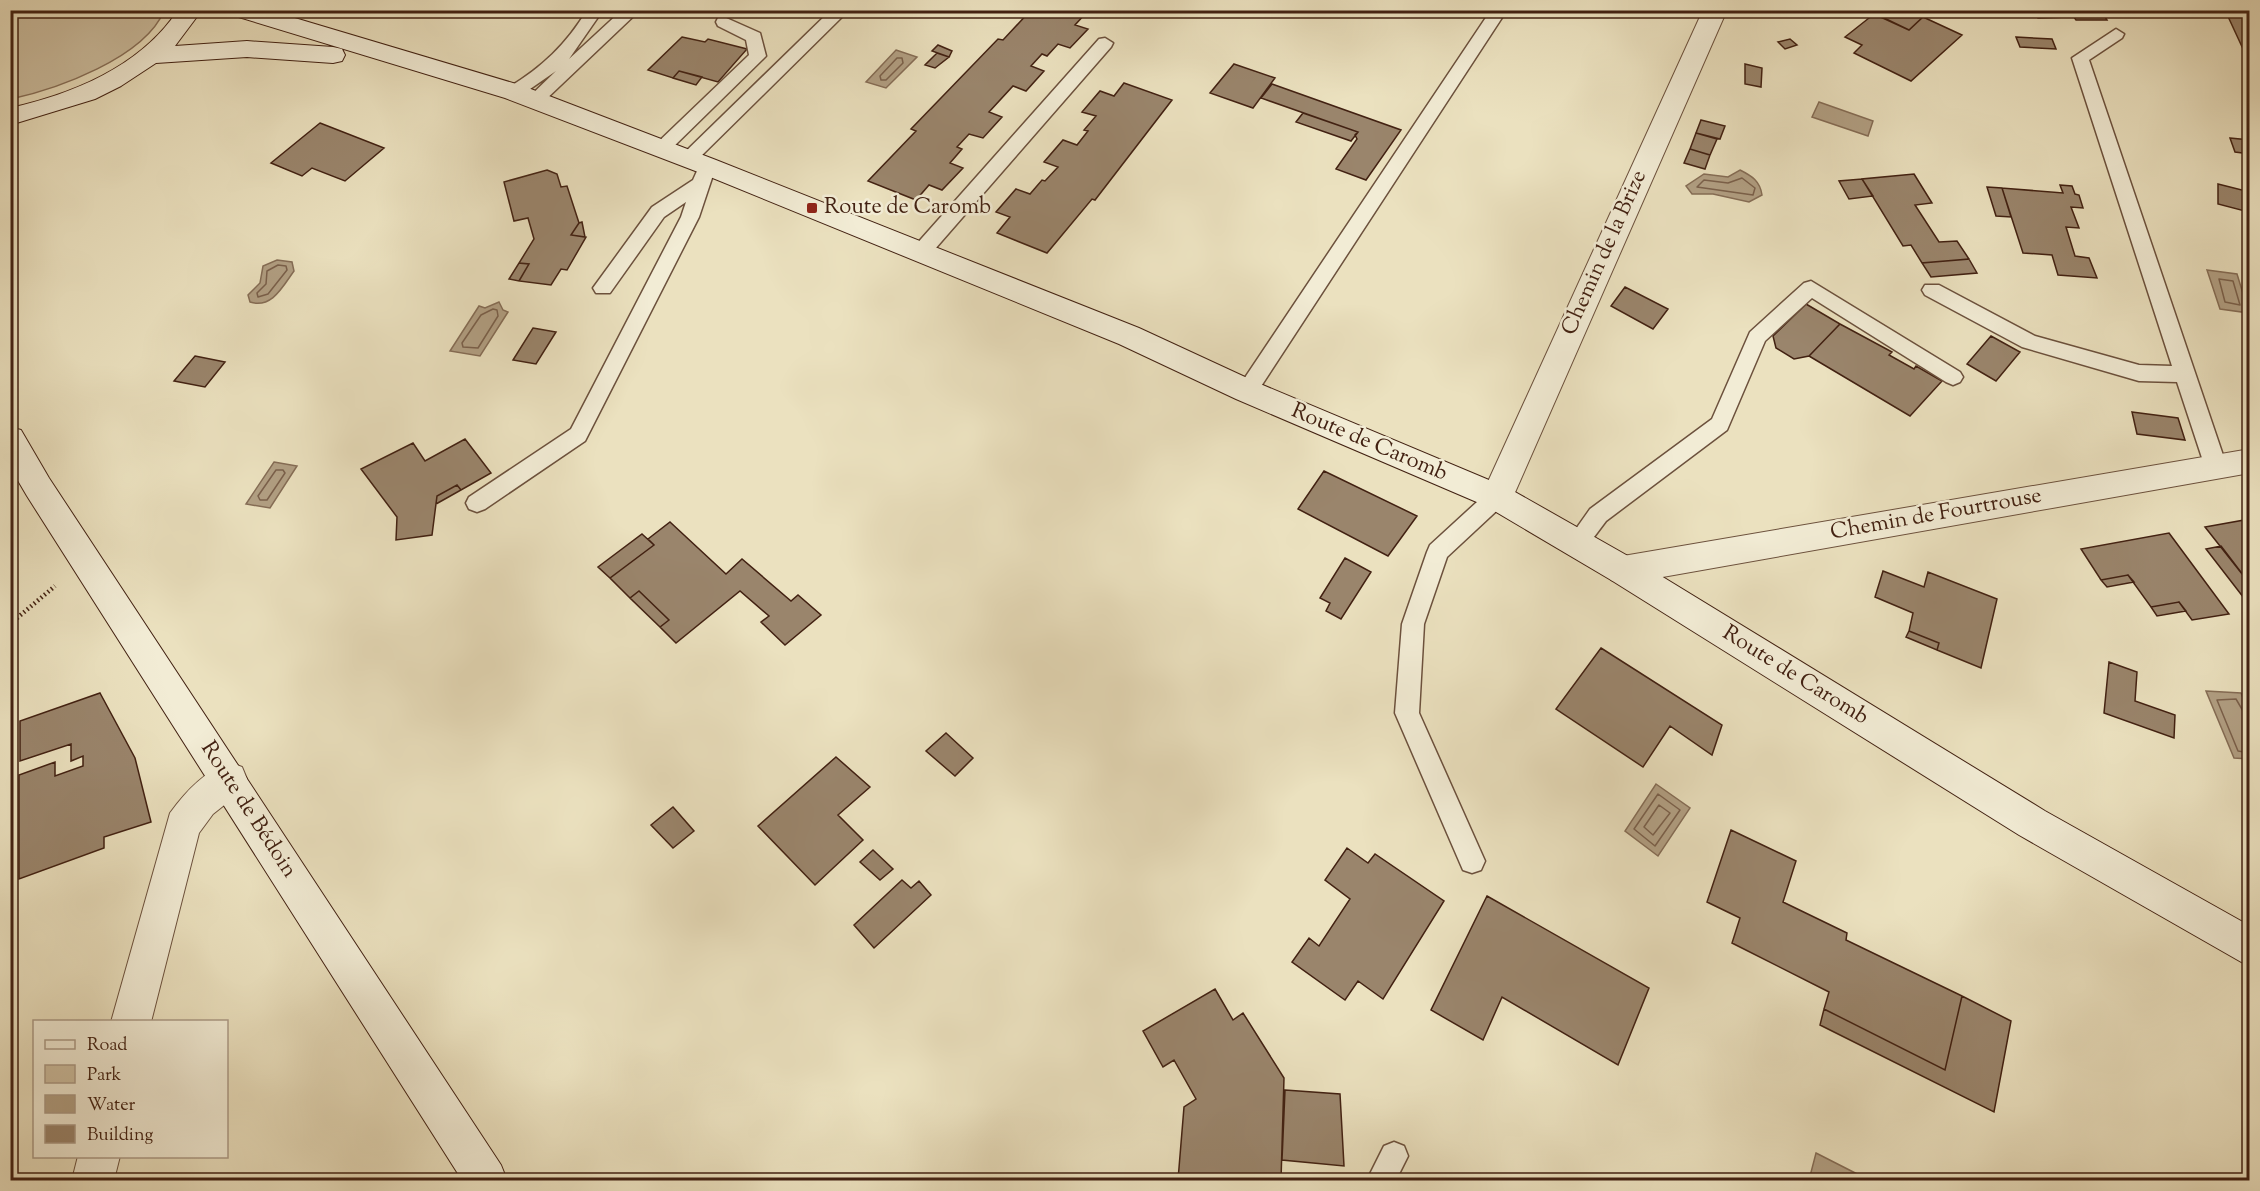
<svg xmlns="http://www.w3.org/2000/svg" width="2260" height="1191" font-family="'Sorts Mill Goudy',serif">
<rect width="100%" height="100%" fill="#ebe1bf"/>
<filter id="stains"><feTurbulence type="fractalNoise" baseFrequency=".00333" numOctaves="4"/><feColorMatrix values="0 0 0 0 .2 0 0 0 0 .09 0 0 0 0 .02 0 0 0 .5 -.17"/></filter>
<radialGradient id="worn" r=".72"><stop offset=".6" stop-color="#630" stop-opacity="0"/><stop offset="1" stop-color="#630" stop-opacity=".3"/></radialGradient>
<path fill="#cec0a2" stroke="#88705a" stroke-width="1.5" d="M10 11 11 10 164 11C144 58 57 89 11 99Z"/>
<path fill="#b2a084" stroke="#856d56" stroke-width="1.5" d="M896 50 917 57 886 88 866 82Z
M1819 102 1873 121 1868 136 1812 117Z
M1740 170C1752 176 1760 181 1762 195L1749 202 1713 194H1692L1686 186 1704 174 1728 177Z
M277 260 292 262 294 271C283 286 272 309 250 302L248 295 260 283 263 266Z
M2207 270 2237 274 2249 313 2220 309Z
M499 302 503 310 508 312 480 356 450 351 479 306 485 308Z
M274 462 297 466 270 508 246 504Z
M2206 691 2241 693 2249 713V759L2234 758Z
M1656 784 1690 808 1658 856 1625 831Z
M1816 1153 1869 1180H1809Z"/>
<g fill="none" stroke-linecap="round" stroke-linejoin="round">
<path stroke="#7a604b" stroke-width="1.5" d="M897 58H902L903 63 886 80H881L880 76Z
M1742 178 1755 188 1753 195 1697 187 1704 180 1728 183Z
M278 265 286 266 287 270 268 294 258 297 257 293 266 284 267 271Z
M2219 279 2233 281 2240 305 2225 302Z
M493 309 497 310 498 316 478 348 463 347 462 343 481 315Z
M276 470H283L285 473 267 500H260L258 496Z
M2250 713 2243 711 2236 699 2217 700 2238 751 2250 753
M1658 794 1680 810 1655 846 1634 829Z
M1659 805 1670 813 1653 835 1644 827Z"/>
</g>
<path fill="#9a856c" stroke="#422112" stroke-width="1.5" d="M1031 10H1079L1086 13 1075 25 1088 29 1070 48 1058 44 1047 56 1042 54 1031 66 1044 71 1026 91 1013 86 989 112 1002 117 983 138 969 134 957 147 962 149 950 163 963 168 942 190 929 185 916 200 868 181 916 131 911 129 998 39 1003 40Z
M1889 10H1910L1923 17 1909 30 1882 17Z
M2034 10H2065L2069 17 2038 18Z
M2069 10H2101L2107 20H2076Z
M2225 10H2250V64Z
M1874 14 1909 30 1923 17 1962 35 1911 81 1854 53 1862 45 1845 37Z
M682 37 705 42 708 39 747 49 718 82 679 71 673 78 648 70Z
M2016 37 2052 39 2056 49 2020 47Z
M1790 39 1797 45 1785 49 1778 42Z
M938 45 952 51 949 57 932 51Z
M937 53 949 57 935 68 925 65Z
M1234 64 1275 78 1253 108 1210 93Z
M1745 64 1762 68 1761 87 1745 84Z
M679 71 702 77 696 85 673 78Z
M1124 83 1172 100 1095 200 1092 199 1047 253 997 233 1010 217 996 212 1016 189 1030 194 1042 180 1045 181 1058 167 1044 162 1063 140 1077 145 1088 131 1084 130 1096 116 1082 112 1100 91 1114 96Z
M1272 84 1401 130 1366 180 1336 169 1357 139 1355 135 1358 132 1261 98Z
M1303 113 1358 132 1351 141 1296 122Z
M1701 120 1725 126 1720 139 1696 133Z
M320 123 384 148 345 181 312 168 302 176 271 163Z
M1696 133 1717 139 1710 155 1690 149Z
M2230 138 2250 140V154L2235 152Z
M1690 149 1710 155 1705 169 1684 163Z
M547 170 557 174 561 187 567 186 579 223 571 235 586 237 567 270 561 269 551 285 519 281 529 264 519 263 534 239 528 218 514 221 504 182Z
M1914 174 1932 203 1915 205 1939 242 1957 241 1969 259 1922 263 1911 245 1903 246 1862 179Z
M1862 179 1873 196 1849 199 1839 181Z
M2218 184 2250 192V219L2249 212 2218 204Z
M2060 185 2072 186 2075 194 2079 195 2083 208 2071 207 2079 228 2066 227 2075 256 2089 258 2097 278 2058 275 2052 255 2023 253 2002 188 2063 193Z
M1987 187 2002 188 2011 217 1996 216Z
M582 222 585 237 571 235 579 223Z
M1969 259 1977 273 1931 277 1922 263Z
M519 263 529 264 519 281 509 279Z
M1625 287 1668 309 1653 329 1611 306Z
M1806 304 1840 324 1809 356 1794 359 1776 348 1773 336Z
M1840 324 1892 352 1889 355 1914 369 1916 366 1942 381 1910 416 1809 356Z
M533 328 556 332 536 364 513 360Z
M1991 336 2020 352 1996 381 1967 364Z
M195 356 225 362 205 387 174 381Z
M2132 412 2178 418 2185 440 2137 434Z
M465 439 491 473 461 490 457 485 437 496 432 535 396 540 397 517 361 469 413 443 425 461Z
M1324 471 1417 516 1388 556 1298 509Z
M457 485 461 490 436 504 437 496Z
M2250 519V584L2205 527Z
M670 522 726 574 742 559 791 601 798 595 821 615 785 645 761 622 769 616 740 591 676 643 660 627 669 620 639 591 630 598 610 578 654 545 648 539Z
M2169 533 2229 614 2192 620 2179 602 2151 607 2128 575 2101 580 2081 549Z
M642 534 654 545 610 578 598 567Z
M2221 546 2250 584V602H2247L2206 549Z
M1345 558 1371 572 1341 619 1326 611 1330 603 1320 598Z
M1883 571 1924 587 1928 572 1997 599 1981 668 1937 650 1939 643 1909 631 1913 613 1875 597Z
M2128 575 2134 582 2107 587 2101 580Z
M639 591 669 620 660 627 630 598Z
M2179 602 2186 611 2157 616 2151 607Z
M1909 631 1939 643 1937 650 1906 637Z
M1601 648 1722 725 1712 755 1670 726 1643 767 1556 709Z
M2109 662 2137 672 2135 701 2175 715 2174 738 2104 713Z
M100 693 135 758 151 822 104 837V848L19 879V775L55 762V776L83 766V756L71 761V744L20 761V721Z
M946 733 973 758 955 776 926 751Z
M836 757 870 787 838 815 863 840 815 885 758 826Z
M673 807 694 831 673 848 651 825Z
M1731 830 1796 861 1783 902 1847 933 1846 940 1962 996 1945 1070 1824 1009 1829 992 1732 943 1740 918 1707 902Z
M1347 848 1368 863 1375 854 1444 901 1383 999 1358 981 1345 1000 1292 962 1309 938 1319 946 1350 899 1325 880Z
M873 850 893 869 880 880 860 862Z
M902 880 911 888 919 881 931 895 874 948 854 925Z
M1487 896 1649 988 1618 1065 1502 997 1483 1040 1431 1010Z
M1215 989 1233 1020 1243 1013 1284 1078 1281 1180H1178L1184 1107 1196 1099 1174 1060 1163 1067 1143 1031Z
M1962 996 2011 1021 1994 1112 1820 1025 1824 1009 1945 1070Z
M1285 1090 1340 1094 1344 1166 1282 1160Z"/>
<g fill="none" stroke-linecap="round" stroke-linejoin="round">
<defs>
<path id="lane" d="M587 10H603L569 59 622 10H640L541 104 535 106 526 100 556 71 520 96H508L505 92 508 88C542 67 566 45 587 10Z
M831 10H844L846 13 694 163H682L679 159 682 155Z
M1491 10H1507L1254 397 1247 399 1240 397 1237 391 1240 385Z
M724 17 760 33 766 56 667 153H655L652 149 655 145 749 55 746 40 718 26 716 22 718 18Z
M2116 29 2124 34 2122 38 2089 60 2227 467 2223 473 2216 475 2209 473 2205 467 2177 382 2139 381 2022 347 1925 295 1922 290 1925 285H1939L2035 336 2139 365 2172 366 2072 58Z
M1105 38 1113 43 1111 47 928 257H914L912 252 914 247 1099 39Z
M707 160 716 166 699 217 585 441 485 509 477 512 469 509 466 503 469 497 571 429 681 217 686 202 664 217 610 293H596L593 288 652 207 693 180 701 162Z
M1811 281 1960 372 1963 377 1960 382 1953 385 1946 382 1812 298 1765 341 1727 430 1606 521 1585 549 1577 552 1569 549 1566 543 1590 509 1712 419 1750 332 1804 283Z
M1497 488 1505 491 1508 497 1505 503 1447 557 1424 624 1419 713 1485 861 1481 870 1472 873 1463 870 1395 713 1402 624 1427 552 1430 545 1489 491Z
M1394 1142 1404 1146 1408 1156 1396 1180H1367L1384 1146Z"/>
<path id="street" d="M1703 10H1727L1513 497 1508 506 1497 510 1486 506 1481 497Z
M2250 449V473L1623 584 1611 580 1607 570 1611 560 1623 556Z
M229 762 242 767 247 779 242 791 213 814 199 833 151 1022H111L170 813C186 791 204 772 229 762Z
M78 1156H120L114 1180H72Z"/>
<path id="secondary" d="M178 10H202L175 46 247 41 333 47 342 49 345 55 342 61 333 63 247 57 156 63 121 86 95 99 10 125V108C73 94 141 66 178 10Z
M228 10H268L523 86 716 160 1139 328 1258 383 1508 488 1635 560 2045 811 2250 926V967L2019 835 1611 580 1486 506 1236 399 1119 344 698 172 505 98 232 15Z
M10 427 21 430 49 478 501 1165 507 1180H462L27 496 10 467Z"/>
</defs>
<use href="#lane" stroke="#6c513d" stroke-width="3"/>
<use href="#street" stroke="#6c513d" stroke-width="2"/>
<use href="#secondary" stroke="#422112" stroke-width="2"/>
<path stroke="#422112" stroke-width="4.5" stroke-dasharray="1.5 3" stroke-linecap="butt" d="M10 624 55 586"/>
<use href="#lane" fill="#f2ecd5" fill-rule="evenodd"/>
<use href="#street" fill="#f2ecd5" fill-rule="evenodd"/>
<use href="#secondary" fill="#f2ecd5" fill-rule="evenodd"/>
</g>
<rect fill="#8f2418" stroke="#f2ecd5" stroke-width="2" x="806" y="202" width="12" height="12" rx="3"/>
<g text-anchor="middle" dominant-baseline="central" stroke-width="5" stroke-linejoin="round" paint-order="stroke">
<g font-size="22" fill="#422112" stroke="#f2ecd5" text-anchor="start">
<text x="824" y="208">Route de Caromb</text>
</g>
<g font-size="22" fill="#422112" stroke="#f2ecd5">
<text transform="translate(1605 253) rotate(-66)">Chemin de la Brize</text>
<text transform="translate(1369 443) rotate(23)">Route de Caromb</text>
<text transform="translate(1936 515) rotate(-10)">Chemin de Fourtrouse</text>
<text transform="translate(1795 676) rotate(32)">Route de Caromb</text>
<text transform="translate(248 810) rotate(57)">Route de Bédoin</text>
</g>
</g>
<rect width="2260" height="1191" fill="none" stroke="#ebe1bf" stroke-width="36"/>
<rect x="12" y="12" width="2236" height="1167" fill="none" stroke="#422112" stroke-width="3"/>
<rect x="18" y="18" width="2224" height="1155" fill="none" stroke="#422112" stroke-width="1.5"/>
<rect x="33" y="1020" width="195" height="138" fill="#f2ecd5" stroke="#ac9b87" stroke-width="1.5"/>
<rect x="45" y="1040" width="30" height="9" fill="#f2ecd5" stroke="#ac9b87" stroke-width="1.5"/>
<text x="87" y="1050" font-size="18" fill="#422112">Road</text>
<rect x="45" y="1065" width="30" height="18" fill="#cec0a2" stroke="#ac9b87" stroke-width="1.5"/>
<text x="87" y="1080" font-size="18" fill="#422112">Park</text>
<rect x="45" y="1095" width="30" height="18" fill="#b2a084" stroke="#ac9b87" stroke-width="1.5"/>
<text x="87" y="1110" font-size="18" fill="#422112">Water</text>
<rect x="45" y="1125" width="30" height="18" fill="#9a856c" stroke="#ac9b87" stroke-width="1.5"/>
<text x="87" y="1140" font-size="18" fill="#422112">Building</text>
<rect width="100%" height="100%" filter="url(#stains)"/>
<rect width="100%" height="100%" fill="url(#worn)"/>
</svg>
